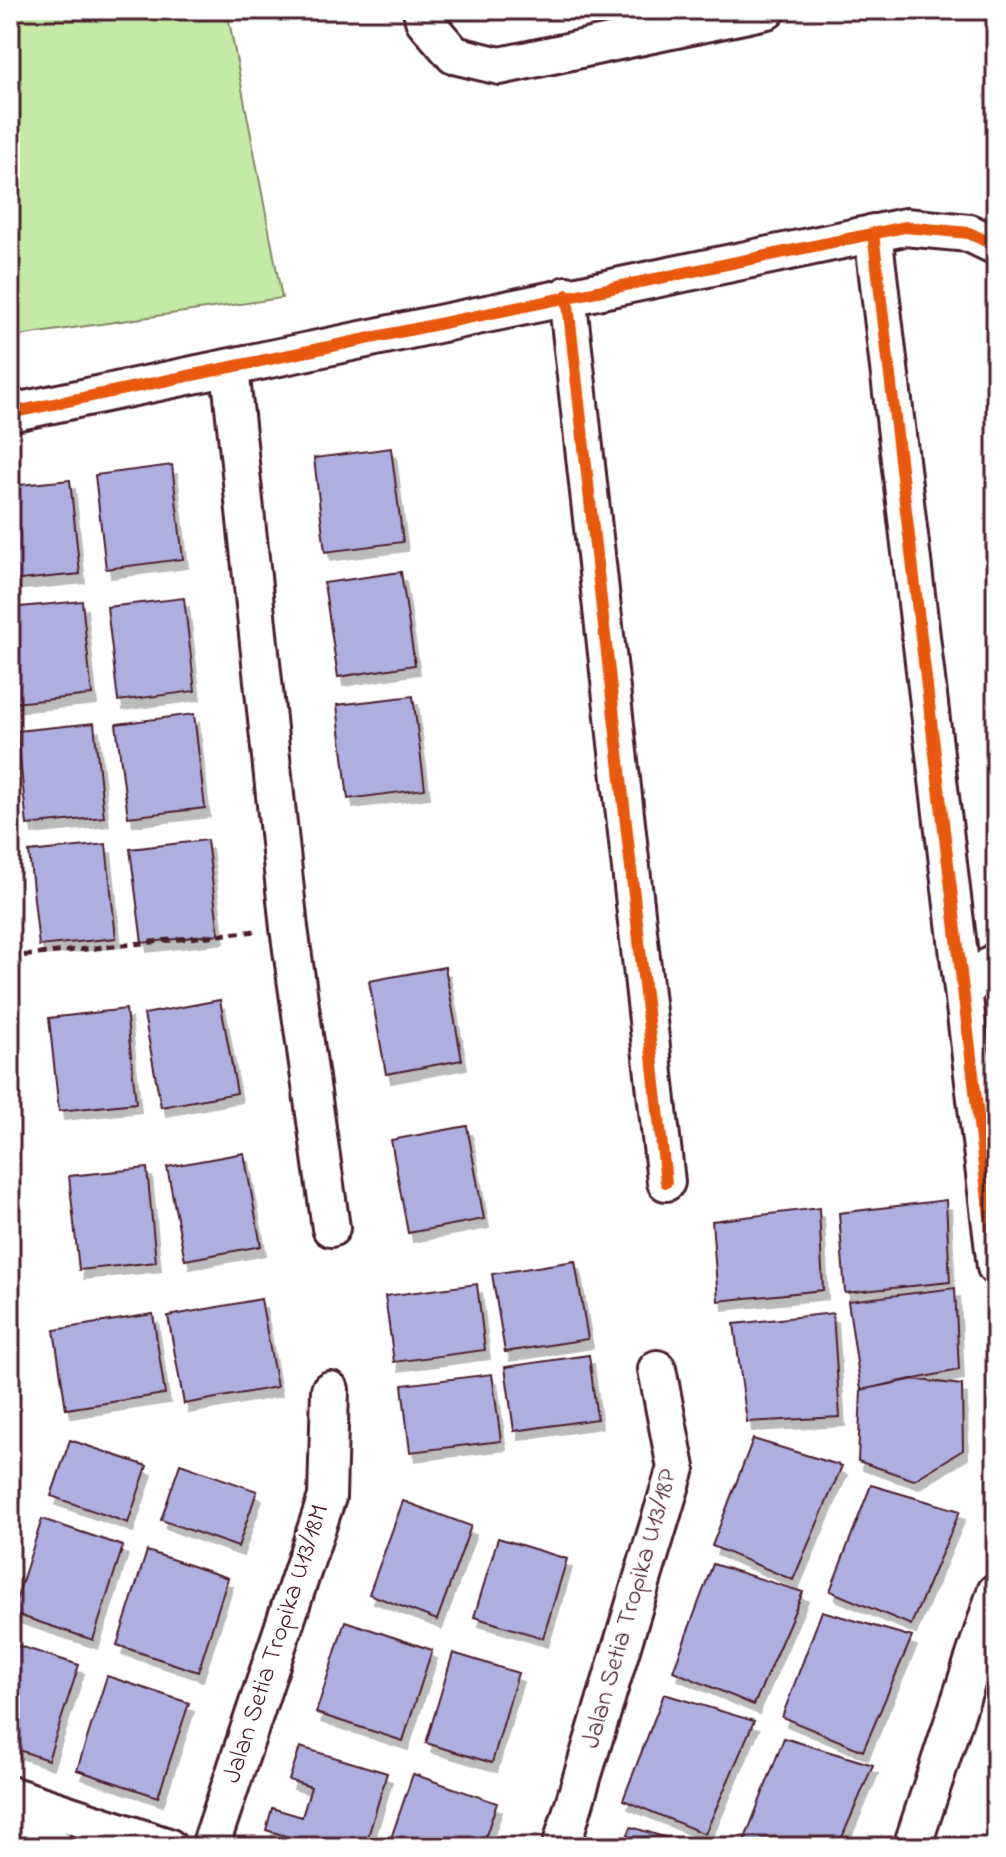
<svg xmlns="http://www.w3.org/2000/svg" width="1006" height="1857" font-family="'Indie Flower',sans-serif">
<defs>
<filter id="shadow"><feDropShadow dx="5" dy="9" stdDeviation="0" flood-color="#0004"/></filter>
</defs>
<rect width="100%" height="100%" fill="#fff"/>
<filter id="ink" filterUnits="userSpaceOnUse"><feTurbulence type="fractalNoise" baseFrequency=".0125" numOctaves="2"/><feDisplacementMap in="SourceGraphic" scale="16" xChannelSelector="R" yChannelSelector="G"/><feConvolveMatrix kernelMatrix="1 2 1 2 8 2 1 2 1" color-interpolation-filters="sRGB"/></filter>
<g filter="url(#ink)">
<path fill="#c3eba6" stroke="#868568" stroke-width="2" d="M10 10H227L282 298 10 337Z"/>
<path fill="#aeafe0" stroke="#4a1f2b" stroke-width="2" filter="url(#shadow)" d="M391 448 403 542 325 552 314 458Z
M172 465 183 559 106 569 95 475Z
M70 480 80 574 10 581V486Z
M401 572 415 665 338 677 324 583Z
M184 598 195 691 118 701 107 607Z
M82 601 92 695 14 703 10 608Z
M413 696 425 789 348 799 337 705Z
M194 714 205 808 128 817 116 724Z
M94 723 104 817 27 825 17 731Z
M207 840 219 934 142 943 130 849Z
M106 844 116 938 39 946 29 852Z
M445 967 462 1060 386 1074 369 981Z
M220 1000 237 1093 161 1107 144 1014Z
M126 1009 136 1103 59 1111 49 1018Z
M467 1126 484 1219 408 1233 391 1140Z
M244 1153 261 1246 185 1260 167 1167Z
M147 1168 156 1262 79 1270 69 1176Z
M946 1200 950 1282 845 1293 839 1213Z
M819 1208 823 1290 718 1301 712 1221Z
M575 1261 588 1339 505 1352 492 1274Z
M477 1284 485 1350 394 1362 385 1296Z
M955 1288 959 1370 861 1390 848 1301Z
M261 1299 277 1387 184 1404 168 1316Z
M833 1313 840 1417 747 1422 734 1324Z
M153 1314 165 1394 66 1409 54 1330Z
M589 1355 597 1419 514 1431 505 1367Z
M492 1374 501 1441 410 1452 402 1385Z
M911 1379 962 1385 963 1450 914 1480 858 1461 861 1390Z
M753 1439 842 1466 793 1580 712 1546Z
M70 1440 147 1466 128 1523 51 1496Z
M180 1464 257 1491 238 1547 161 1520Z
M871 1485 960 1511 911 1625 830 1591Z
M403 1501 471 1526 437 1620 369 1594Z
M42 1519 123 1546 93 1640 12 1613Z
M498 1538 567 1559 543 1638 474 1617Z
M147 1551 228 1578 198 1672 117 1645Z
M713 1564 803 1592 754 1705 673 1671Z
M822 1611 912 1637 863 1751 782 1717Z
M345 1621 432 1650 403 1741 316 1713Z
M10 1643 79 1665 48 1760 10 1747Z
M453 1653 518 1673 492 1763 426 1743Z
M107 1676 189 1703 158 1797 77 1770Z
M664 1694 754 1721 705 1834 623 1800Z
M784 1738 873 1765 838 1847 743 1844Z
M300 1747 387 1773 365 1847H289V1837L266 1830 272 1808 302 1817 311 1787 289 1780Z
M413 1774 497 1803 482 1847H388Z
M631 1827 697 1847H623Z"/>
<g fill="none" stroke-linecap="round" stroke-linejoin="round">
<defs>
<path id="street" d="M422 10 424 20 454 55 500 66 767 10
M873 233 996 1267
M567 295 666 1182
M230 368 289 928 331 1228
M10 413 905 227 969 233 996 246
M965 990 996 961
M10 1795 168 1847
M10 1832 55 1847
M210 1847 327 1497 330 1390
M561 1847 676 1468 657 1369
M912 1847 996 1592"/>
</defs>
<use href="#street" stroke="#4a1f2b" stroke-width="42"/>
<path stroke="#4a1f2b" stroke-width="5" stroke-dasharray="8 6" stroke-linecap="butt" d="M10 957 256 931"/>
<use href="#street" stroke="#fff" stroke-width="36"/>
<defs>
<path id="cycleway" d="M873 233 996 1267
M567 295 666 1182
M10 413 905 227 969 233 996 246"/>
</defs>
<use href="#cycleway" stroke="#fff" stroke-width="17"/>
<use href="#cycleway" stroke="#e8590c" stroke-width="12"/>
</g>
</g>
<g text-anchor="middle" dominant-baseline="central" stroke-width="6" stroke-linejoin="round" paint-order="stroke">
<g font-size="26" fill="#4a1f2b" stroke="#fff">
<text transform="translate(631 1609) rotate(-74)">Jalan Setia Tropika U13/18P</text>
<text transform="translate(277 1644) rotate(-72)">Jalan Setia Tropika U13/18M</text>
</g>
</g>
<rect width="1006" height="1857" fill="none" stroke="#fff" stroke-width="40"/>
<rect x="20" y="20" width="966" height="1817" fill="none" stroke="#4a1f2b" stroke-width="3" filter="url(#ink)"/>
</svg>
